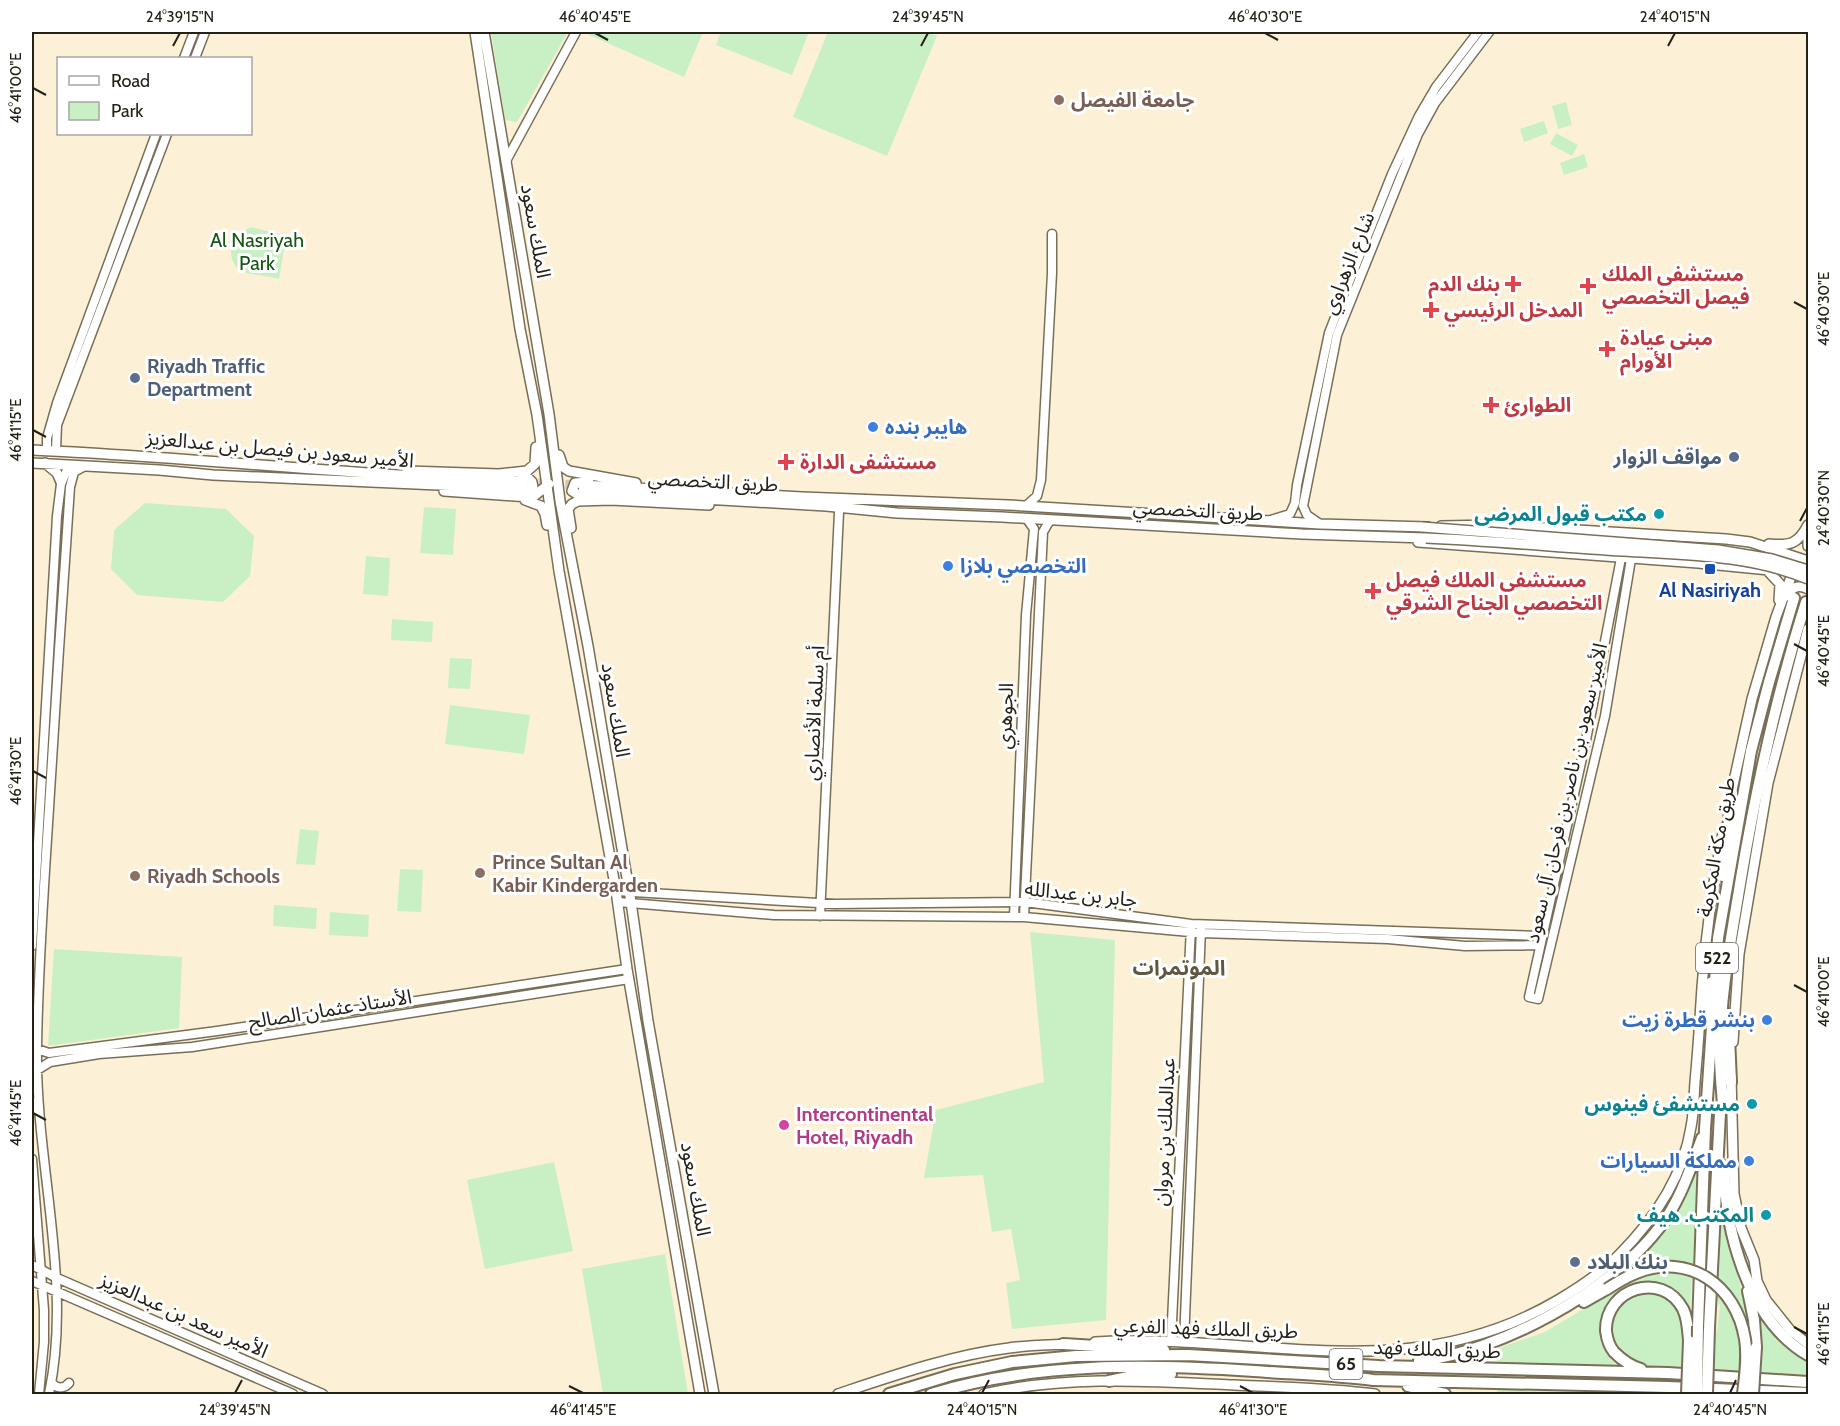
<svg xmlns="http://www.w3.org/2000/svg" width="1840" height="1426" font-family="Cabin,'Noto Sans Arabic',sans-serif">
<rect width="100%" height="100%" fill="#fcf0d7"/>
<path fill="#c9f0c4" d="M491 32H568L517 122 505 120Z
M589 32H703L684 77 587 34Z
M721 32H809L792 75 716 45Z
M828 32H927L937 36 887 156 793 117Z
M1566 102 1572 125 1558 129 1552 106Z
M1544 121 1548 133 1524 142 1520 129Z
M1556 133 1578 145 1572 156 1550 144Z
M1584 154 1588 167 1564 175 1560 163Z
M251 227 286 236 279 279C268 276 253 276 242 271 228 264 228 244 238 234 241 231 247 229 251 227Z
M145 503 226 509 254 536 250 576 223 602 137 595 111 569 114 530Z
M424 507 456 509 453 555 420 553Z
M366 556 390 558 388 596 363 594Z
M392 619 433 622 432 642 391 640Z
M450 658 472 659 470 689 448 688Z
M450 705 530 715 524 754 445 744Z
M300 829 319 831 315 865 296 864Z
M400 869 423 870 421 912 397 911Z
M274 905 317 908 316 929 273 926Z
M330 912 369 915 368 937 329 935Z
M1030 932 1115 940 1106 1320 1012 1329 1006 1283 1020 1280 1011 1229 992 1232 983 1175 924 1178 936 1110 1044 1082Z
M54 949 182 957 179 1028 48 1046Z
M1698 1159V1184L1693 1266C1660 1257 1638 1264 1609 1282L1641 1251Z
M554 1162 573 1251 485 1269 467 1180Z
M1719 1203 1723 1207 1748 1319H1745L1735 1299 1717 1277Z
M665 1254 688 1394H603L582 1269Z
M1666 1270 1692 1274 1690 1316C1682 1309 1665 1287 1656 1285 1622 1273 1597 1310 1601 1341 1603 1353 1614 1362 1622 1371L1434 1362 1493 1350 1545 1332 1633 1279Z
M1717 1289 1736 1317 1741 1342V1376L1710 1372 1712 1340 1717 1331 1720 1306 1716 1298Z
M1644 1293C1691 1293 1684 1337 1683 1371 1662 1369 1641 1371 1624 1359 1619 1356 1617 1349 1615 1344 1603 1318 1619 1300 1644 1293Z
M1755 1309C1769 1331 1786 1347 1808 1360V1379L1758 1378Z
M1499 1388 1627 1393 1628 1394H1498L1497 1392Z"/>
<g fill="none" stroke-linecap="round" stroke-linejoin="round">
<path stroke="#d1c7b1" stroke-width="9" stroke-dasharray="9 4.5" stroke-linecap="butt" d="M525 482 580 485"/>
<defs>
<path id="secondary" d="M184 58 194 32
M195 58 205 32
M506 161 576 32
M47 450V438L57 403 156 134
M56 450 57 425 167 134
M1026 506 1037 496 1041 480 1052 273V234
M1271 520 1290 514 1295 503 1297 485 1329 333 1345 292 1392 174 1419 116 1436 87 1478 32
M1320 524 1307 515 1303 506 1337 335 1418 134 1435 103 1489 32
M1621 558 1586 740 1529 997 1538 999 1605 716 1631 559
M616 891 835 904 1025 902 1191 924 1542 936
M618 902 774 915 1024 917 1201 933 1388 939 1465 946 1540 945
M820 916 839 512
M1014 917 1026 615 1034 529 1027 519
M1024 917 1043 532 1050 520
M32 946 57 516 61 484 69 465
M37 1049 49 1053 217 1031 627 969
M37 1070 50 1062 99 1054 192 1047 629 979
M32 1102V1110
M32 1159 44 1310V1342L39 1394
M32 1265 57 1278 323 1394
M32 1281 293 1394
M1171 1342 1191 927
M1184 1342 1201 929
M52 1383C57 1389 64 1389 69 1383
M49 1394C73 1282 35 1163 37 1048 38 974 43 899 48 824 55 712 62 599 70 487L74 472 85 466"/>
<path id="primary" d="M475 32 520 329 537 415 559 571 616 891 627 969 700 1394
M484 32 549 414 560 501 588 646 631 902 648 1021 714 1394
M32 450C196 457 360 476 525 482
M559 455 563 467 569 471 636 483
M32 463 159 470 213 475 525 489
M45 463 57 473 61 482
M407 471 499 474 527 471 535 464 536 447
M522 477 528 478 532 482 533 488 528 493H522
M582 485 802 497 1008 505 1320 524 1428 527
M444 491 529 497 534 496 549 484
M582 492 826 506 897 513 1002 517 1302 534 1426 538
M588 497 580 496 572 491 575 483 589 482
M525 500 541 506 545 514 547 525
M1441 526 1495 525 1726 539 1750 542 1808 561
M571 528 568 509 572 504 578 501 611 500 709 505
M1808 540V546
M1418 542 1698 563 1769 570
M1769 544C1790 546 1798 544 1808 525
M1766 569 1780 584 1779 600
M1786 596C1792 587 1798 584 1808 589
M1730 799 1752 699 1776 617 1791 577 1799 570
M1706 1013 1711 982
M1733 1042 1739 954 1768 783 1808 629
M1731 1076 1734 1194 1741 1228 1754 1260 1757 1281 1766 1300 1790 1330 1808 1344
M1095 1342C1257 1332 1406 1390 1558 1300 1580 1287 1600 1274 1618 1256 1654 1220 1683 1178 1691 1127 1694 1112 1694 1097 1695 1082 1698 1050 1700 1019 1702 987 1706 933 1713 880 1724 828
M838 1394C892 1376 952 1355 1009 1348 1029 1345 1049 1345 1069 1344
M984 1394C1066 1375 1151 1381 1234 1385 1281 1387 1329 1388 1375 1394"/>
<path id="highway" d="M1723 876 1732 793
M1728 1014 1731 1082
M1724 1166C1725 1232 1748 1320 1808 1355
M1748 1291 1754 1320 1756 1347
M1584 1302 1607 1289
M1698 1326 1705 1129 1718 938 1751 751 1769 682 1794 598
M1709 1328 1720 1113 1723 1105C1722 1089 1720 1072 1720 1055 1719 998 1732 934 1741 878 1757 784 1777 693 1806 602
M1063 1344 1164 1350
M1419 1361C1499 1352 1610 1292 1659 1228 1680 1202 1690 1169 1702 1138
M1641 1369C1630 1366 1622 1360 1614 1352 1609 1346 1607 1339 1606 1331 1605 1288 1662 1270 1683 1309 1688 1319 1688 1330 1689 1341
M1109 1381 1133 1376 1171 1374
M1408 1386 1445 1394
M889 1394 955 1374 1012 1362 1076 1356 1188 1355 1379 1366 1668 1373 1808 1382
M931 1394C1036 1362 1145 1364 1254 1371 1293 1374 1333 1375 1373 1380L1668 1387 1808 1393"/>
</defs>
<use href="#secondary" stroke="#796f58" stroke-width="11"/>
<use href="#primary" stroke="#796f58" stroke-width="12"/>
<use href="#highway" stroke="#796f58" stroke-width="14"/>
<use href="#secondary" stroke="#fff" stroke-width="8"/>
<use href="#primary" stroke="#fff" stroke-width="9"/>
<use href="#highway" stroke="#fff" stroke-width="10"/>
<defs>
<path id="primary-bridge" d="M1422 527 1718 550 1772 559 1808 570
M1426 538C1492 541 1558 547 1623 551 1686 555 1750 555 1808 579"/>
<path id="highway-bridge" d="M1607 1289C1616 1283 1626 1277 1636 1273 1689 1252 1736 1285 1745 1339 1748 1357 1745 1376 1743 1394
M1687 1394 1689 1341
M1697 1394 1698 1326
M1707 1394 1709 1328
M1753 1394 1756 1347"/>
</defs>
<use href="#primary-bridge" stroke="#796f58" stroke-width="12" stroke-linecap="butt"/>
<use href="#highway-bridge" stroke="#796f58" stroke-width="14" stroke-linecap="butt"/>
<use href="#primary-bridge" stroke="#fff" stroke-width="9"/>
<use href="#highway-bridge" stroke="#fff" stroke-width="10"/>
</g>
<path fill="none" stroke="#252117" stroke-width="2" d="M595 33 608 40M1265 33 1278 40M173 46 180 33M921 46 928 33M1668 46 1675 33M33 88 46 95M1794 302 1807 309M33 430 46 437M1800 521 1807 508M1794 644 1807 651M33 771 46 778M1794 985 1807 992M33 1113 46 1120M1794 1327 1807 1334M569 1386 583 1393M1240 1386 1253 1393M235 1393 242 1380M982 1393 989 1380M1730 1393 1736 1380"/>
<g fill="#8d6e63" stroke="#fff" stroke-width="2">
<circle cx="1059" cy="100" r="6"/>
<circle cx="480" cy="873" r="6"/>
<circle cx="135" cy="876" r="6"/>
</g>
<g fill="#e0444e" stroke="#fff" stroke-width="2">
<path d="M1510 275h6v6h6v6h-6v6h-6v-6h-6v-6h6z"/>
<path d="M1585 277h6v6h6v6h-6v6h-6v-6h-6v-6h6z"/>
<path d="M1428 301h6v6h6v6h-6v6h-6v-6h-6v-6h6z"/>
<path d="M1604 340h6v6h6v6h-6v6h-6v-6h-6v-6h6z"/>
<path d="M1488 396h6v6h6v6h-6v6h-6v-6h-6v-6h6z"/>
<path d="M783 453h6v6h6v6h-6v6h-6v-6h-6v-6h6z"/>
<path d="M1370 582h6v6h6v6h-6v6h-6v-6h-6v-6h6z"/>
</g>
<g fill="#5c6f8a" stroke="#fff" stroke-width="2">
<circle cx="135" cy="378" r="6"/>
<circle cx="1734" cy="457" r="6"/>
<circle cx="1575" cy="1262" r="6"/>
</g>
<g fill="#3f7fe0" stroke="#fff" stroke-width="2">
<circle cx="873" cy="427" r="6"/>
<circle cx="948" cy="566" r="6"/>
<circle cx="1767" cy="1020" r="6"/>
<circle cx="1749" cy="1161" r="6"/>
</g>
<g fill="#0f9aa8" stroke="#fff" stroke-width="2">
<circle cx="1659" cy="514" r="6"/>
<circle cx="1752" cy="1104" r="6"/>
<circle cx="1766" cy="1215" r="6"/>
</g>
<rect fill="#1a4fb4" stroke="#fff" stroke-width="2" x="1704" y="563" width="12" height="12" rx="3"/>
<circle fill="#d1479c" stroke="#fff" stroke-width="2" cx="784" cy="1125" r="6"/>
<g text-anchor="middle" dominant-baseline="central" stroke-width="6" stroke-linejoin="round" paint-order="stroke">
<g fill="#fff" stroke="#66645d" stroke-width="1.5">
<rect x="1696" y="943" width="42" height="30" rx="4.5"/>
<rect x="1329.5" y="1349" width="33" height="30" rx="4.5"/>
</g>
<g font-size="18" font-weight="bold" fill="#252117">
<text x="1717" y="958">522</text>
<text x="1346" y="1364">65</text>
</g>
<g font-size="20" font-weight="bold" fill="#785e54" stroke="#fff" text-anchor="start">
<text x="1071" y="100">جامعة الفيصل</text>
<text x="492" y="862">Prince Sultan Al<tspan x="492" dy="23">Kabir Kindergarden</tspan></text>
<text x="147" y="876">Riyadh Schools</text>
</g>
<g font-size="20" fill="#252117" stroke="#fff">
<text transform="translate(536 231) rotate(80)">الملك سعود</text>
<text transform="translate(1348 263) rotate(-68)">شارع الزهراوي</text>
<text transform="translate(280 449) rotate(5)">الأمير سعود بن فيصل بن عبدالعزيز</text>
<text transform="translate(713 481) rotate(3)">طريق التخصصي</text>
<text transform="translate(1198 510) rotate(3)">طريق التخصصي</text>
<text transform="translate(616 710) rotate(81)">الملك سعود</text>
<text transform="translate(814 713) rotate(-87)">أم سلمة الأنصاري</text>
<text transform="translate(1005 716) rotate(-88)">الجوهري</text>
<text transform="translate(1566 793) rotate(-77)">الأمير سعود بن ناصر بن فرحان آل سعود</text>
<text transform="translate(1716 847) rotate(-80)">طريق مكة المكرمة</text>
<text transform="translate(1081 894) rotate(6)">جابر بن عبدالله</text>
<text transform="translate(330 1009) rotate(-9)">الأستاذ عثمان الصالح</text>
<text transform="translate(1164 1132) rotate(-87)">عبدالملك بن مروان</text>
<text transform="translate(696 1189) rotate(80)">الملك سعود</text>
<text transform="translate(184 1315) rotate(24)">الأمير سعد بن عبدالعزيز</text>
<text transform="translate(1206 1328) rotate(2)">طريق الملك فهد الفرعي</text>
<text transform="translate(1437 1349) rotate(2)">طريق الملك فهد</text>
</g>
<g font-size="20" fill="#175712" stroke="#fff">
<text x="257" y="240">Al Nasriyah<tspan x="257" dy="23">Park</tspan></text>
</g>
<g font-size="20" font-weight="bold" fill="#be3a42" stroke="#fff" text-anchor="start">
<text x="1602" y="274">مستشفى الملك<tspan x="1602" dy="23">فيصل التخصصي</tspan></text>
<text x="1500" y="284" text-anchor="end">بنك الدم</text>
<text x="1444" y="310">المدخل الرئيسي</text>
<text x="1620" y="338">مبنى عيادة<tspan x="1620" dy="23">الأورام</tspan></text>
<text x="1504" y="405">الطوارئ</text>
<text x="800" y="462">مستشفى الدارة</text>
<text x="1386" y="580">مستشفى الملك فيصل<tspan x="1386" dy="23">التخصصي الجناح الشرقي</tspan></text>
</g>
<g font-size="20" font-weight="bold" fill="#4e5e75" stroke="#fff" text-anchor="start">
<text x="147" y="366">Riyadh Traffic<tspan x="147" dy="23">Department</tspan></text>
<text x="1722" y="457" text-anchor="end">مواقف الزوار</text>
<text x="1587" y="1262">بنك البلاد</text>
</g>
<g font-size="20" font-weight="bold" fill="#366cbe" stroke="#fff" text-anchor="start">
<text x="885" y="427">هايبر بنده</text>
<text x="960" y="566">التخصصي بلازا</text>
<text x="1755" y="1020" text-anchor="end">بنشر قطرة زيت</text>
<text x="1737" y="1161" text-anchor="end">مملكة السيارات</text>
</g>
<g font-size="20" font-weight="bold" fill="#0d838f" stroke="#fff" text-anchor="end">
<text x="1647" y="514">مكتب قبول المرضى</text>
<text x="1740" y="1104">مستشفئ فينوس</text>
<text x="1754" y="1215">المكتب. هيف</text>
</g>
<g font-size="20" font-weight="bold" fill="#164399" stroke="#fff">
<text x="1710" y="590">Al Nasiriyah</text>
</g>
<g font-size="20" font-weight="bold" fill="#b23c85" stroke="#fff" text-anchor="start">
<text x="796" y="1114">Intercontinental<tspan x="796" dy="23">Hotel, Riyadh</tspan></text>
</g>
<g font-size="21" font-weight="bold" fill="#605741" stroke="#fff">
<text x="1179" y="967">الموتمرات</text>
</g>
</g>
<rect width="1840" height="1426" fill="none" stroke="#ffffff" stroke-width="66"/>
<rect x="57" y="57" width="195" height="78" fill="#ffffff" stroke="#a8a6a2" stroke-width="1.5"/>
<rect x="69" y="76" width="30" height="9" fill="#ffffff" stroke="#a8a6a2" stroke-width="1.5"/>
<text x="111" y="87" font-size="18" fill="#252117">Road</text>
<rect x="69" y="102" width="30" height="18" fill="#c9f0c4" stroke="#a8a6a2" stroke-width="1.5"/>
<text x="111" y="117" font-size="18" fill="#252117">Park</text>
<rect x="33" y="33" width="1774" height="1360" fill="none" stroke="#252117" stroke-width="2"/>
<g font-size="15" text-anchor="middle" fill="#252117">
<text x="180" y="22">24°39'15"N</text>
<text x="595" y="22">46°40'45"E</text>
<text x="928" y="22">24°39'45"N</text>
<text x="1265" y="22">46°40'30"E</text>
<text x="1675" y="22">24°40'15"N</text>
<text transform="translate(16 88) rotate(-90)" y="5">46°41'00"E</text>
<text transform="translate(1824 309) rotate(-90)" y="5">46°40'30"E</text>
<text transform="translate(16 430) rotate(-90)" y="5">46°41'15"E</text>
<text transform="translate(1824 508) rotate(-90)" y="5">24°40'30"N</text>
<text transform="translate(1824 651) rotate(-90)" y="5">46°40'45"E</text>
<text transform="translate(16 771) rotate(-90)" y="5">46°41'30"E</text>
<text transform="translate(1824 992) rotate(-90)" y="5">46°41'00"E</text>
<text transform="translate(16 1113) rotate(-90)" y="5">46°41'45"E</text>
<text transform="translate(1824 1334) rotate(-90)" y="5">46°41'15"E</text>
<text x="235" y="1415">24°39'45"N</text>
<text x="583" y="1415">46°41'45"E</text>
<text x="982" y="1415">24°40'15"N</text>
<text x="1253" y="1415">46°41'30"E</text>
<text x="1730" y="1415">24°40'45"N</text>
</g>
</svg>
